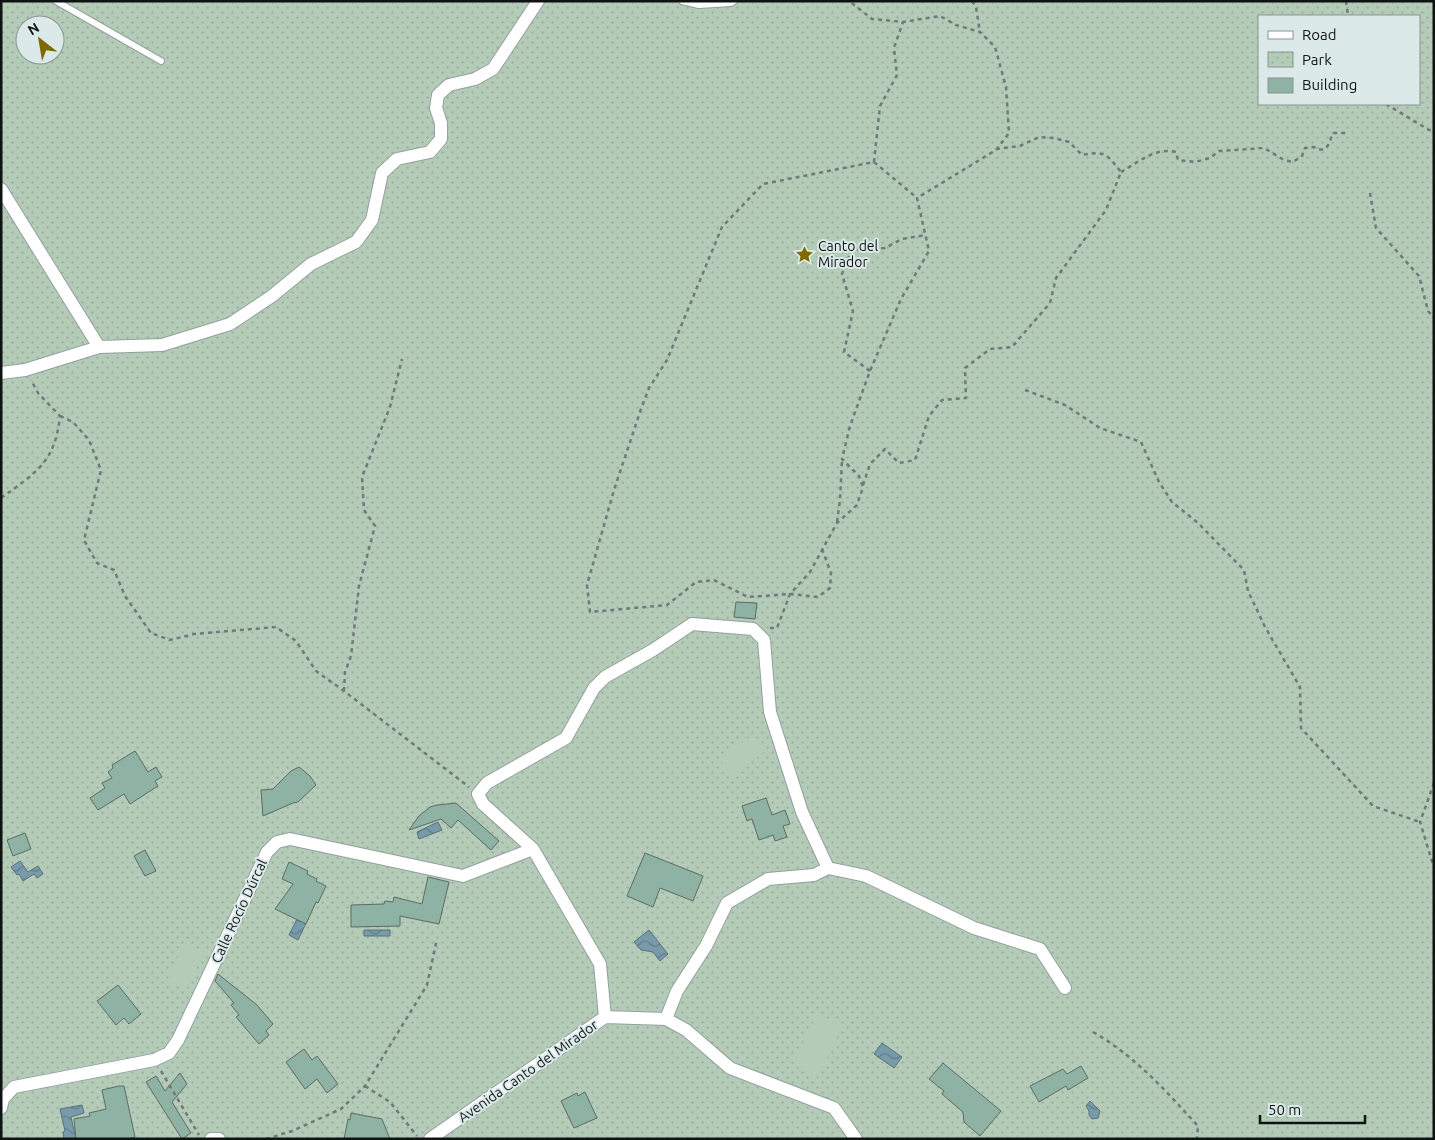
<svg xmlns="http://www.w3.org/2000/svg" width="1435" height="1140" font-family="Ubuntu,sans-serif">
<defs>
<pattern id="park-dots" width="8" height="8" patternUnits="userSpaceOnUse" patternTransform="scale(1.25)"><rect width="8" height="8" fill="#b4cbb8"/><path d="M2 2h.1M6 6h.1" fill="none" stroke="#9aad9d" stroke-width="1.8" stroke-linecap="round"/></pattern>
<pattern id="water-waves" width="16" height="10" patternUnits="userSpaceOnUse" patternTransform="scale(1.25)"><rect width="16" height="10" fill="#789baa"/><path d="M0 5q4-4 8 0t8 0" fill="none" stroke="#617d89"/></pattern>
</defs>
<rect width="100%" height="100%" fill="#dbeae9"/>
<path fill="url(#park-dots)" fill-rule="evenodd" d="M1 1H1434V1139H1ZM1259 16H1419V104H1259ZM25 25H55V55H25Z"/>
<path fill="#b4cbb8" d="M753 734 766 750 734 777 720 760Z
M184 943 204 952 186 990 167 981Z
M817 1014 842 1026 819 1077 793 1065Z"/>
<path fill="url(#water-waves)" stroke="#58727d" d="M438 822 442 830 419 839 417 832Z
M20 861 28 872 38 866 43 874 37 878 34 874 23 881 19 874 17 875 11 867Z
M299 915 308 919 298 940 289 935Z
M364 930H390V936H364Z
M649 930 668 954 660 961 653 952 641 950 634 942Z
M882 1043 902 1057 894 1068 874 1054Z
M1090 1101 1100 1111 1098 1118 1092 1119 1089 1115V1111L1086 1106Z
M82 1105 84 1113 71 1117 76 1139H64L63 1132 65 1131 60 1109Z"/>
<path fill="#8eb3a4" stroke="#5d6a65" d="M736 602 757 603 755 619 734 617Z
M135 751 148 772 156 767 162 777 155 781 158 786 130 804 124 794 98 810 90 798 105 788 102 783 112 778 108 772 113 768 112 765Z
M299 767 310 776 316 785 298 802 293 803 263 816 261 790 273 789 291 771Z
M766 798 772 815 785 810 790 824 783 826 787 837 775 841 773 835 759 840 752 819 747 821 742 806Z
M456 803 499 841 491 850 458 820 451 828 441 819 409 830 419 816 430 807 437 805Z
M25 833 31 849 13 856 7 840Z
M145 850 156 871 145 876 134 856Z
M645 853 703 876 693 901 660 888 653 907 627 896Z
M289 862 308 871 307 874 317 879 316 881 326 886 318 903 316 902 306 924 275 909 293 884 282 879Z
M428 877 449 882 439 924 400 916V926L351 927V905L384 904 385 901 393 902 394 897 422 904Z
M218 974 257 1005 273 1024 266 1031 269 1035 259 1044 236 1017 239 1015 231 1005 234 1003 215 981Z
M118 985 141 1014 129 1024 124 1018 116 1025 97 1001Z
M304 1049 312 1060 317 1056 338 1084 327 1093 317 1079 305 1089 286 1062Z
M943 1063 1001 1111 980 1136 964 1122 963 1112 942 1094 944 1091 929 1079Z
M1081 1066 1088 1078 1068 1090 1066 1086 1039 1102 1030 1086 1063 1069 1067 1074Z
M180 1073 187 1084 172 1102 191 1133 182 1139 146 1082 156 1076 165 1091Z
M119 1086H124L135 1137 128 1139H76L74 1119 90 1116 89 1113 106 1109 102 1090Z
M585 1092 597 1118 574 1128 561 1101 577 1093 578 1096Z
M351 1113 382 1119 390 1139H344L348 1119 350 1120Z"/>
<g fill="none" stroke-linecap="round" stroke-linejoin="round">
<defs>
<path id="lane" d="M56 1 161 61
M682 1 699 5 731 3 734 1"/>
<path id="street" d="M1 189 99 347
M1 373 25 370 99 347 162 345 230 324 272 296 311 264 356 242 372 220 382 173 397 159 430 152 441 139V123L436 108 438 95 449 85 475 79 493 69 538 1
M605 1017 666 1019 686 1030 730 1068 834 1108 856 1139
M666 1019 677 991 706 946 727 903 768 879 814 875 828 868
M1 1108 3 1099 14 1087 154 1060 169 1053 178 1040 267 852 277 842 290 839 463 876 533 849
M211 1139H219
M430 1139 605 1017 600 964 533 849 483 804 478 794 487 783 566 738 594 688 605 677 653 650 692 624 753 629 764 640 770 712 802 812 828 868 866 876 974 928 1040 949 1065 988"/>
</defs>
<use href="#lane" stroke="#92a09f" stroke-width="8"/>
<use href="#street" stroke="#92a09f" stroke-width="14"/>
<path stroke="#707a79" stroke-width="2.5" stroke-dasharray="4 4" stroke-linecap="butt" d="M972 1 976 7 980 32
M1346 1 1348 16
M1386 104 1429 130H1434
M874 162 880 106 897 75 894 48 903 22
M1121 172C1139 162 1155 147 1176 152L1178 160 1195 162 1210 158 1219 151 1264 148 1284 160 1293 162 1302 156 1305 148 1314 147C1328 155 1329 142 1333 133H1346
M1370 193 1376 228 1419 276 1428 311 1434 318
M870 371 844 352 853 311 842 274 852 250 885 248 902 239 926 235
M1025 390 1065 405 1100 428 1141 442 1159 482 1172 502 1198 523 1244 570 1248 591 1265 627 1300 687 1301 728 1373 806 1420 822
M60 416 73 422 89 440 101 470 84 540 97 563 114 570 125 596 151 633 170 640 194 634 276 627 296 641 316 671 344 691 469 787
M863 485 870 464 885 449 899 463 915 460 929 416 942 400 966 398 965 368 990 349 1012 347 1050 303 1056 278 1106 210 1121 172C1107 155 1106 150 1082 155L1069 142 1054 138 1039 137 1020 146 997 149
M1 498C37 472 55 462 60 416L38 393 31 380
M837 522 840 500 842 459
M822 549 831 573 830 588 818 597 790 594 748 597 714 580 696 582 667 605 590 612 587 585 614 490 641 409 649 388 667 360 722 227 763 184 874 162 917 198
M770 628H777L790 594 810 572 837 523 857 505 863 487 859 476 842 459 850 426 870 371 901 299 929 251 917 198 996 150 1009 133 1006 87 995 47 980 32 956 25 940 16 903 22 872 19 853 4 847 1
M344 691 345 672 351 656 359 586 375 526 364 510 362 477 390 407 402 359
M1434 783 1420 822 1434 868
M1093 1032C1135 1056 1166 1091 1198 1126L1197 1139
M161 1071 199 1135
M365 1086 390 1102 417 1136
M266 1139 292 1131 341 1109 365 1086 427 985 437 939"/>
<use href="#lane" stroke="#fff" stroke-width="6"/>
<use href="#street" stroke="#fff" stroke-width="12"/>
</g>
<defs>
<symbol id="sight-bare" viewBox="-9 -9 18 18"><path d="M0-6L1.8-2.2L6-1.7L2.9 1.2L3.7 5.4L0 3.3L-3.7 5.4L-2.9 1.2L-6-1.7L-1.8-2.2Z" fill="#7e6800" stroke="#dbeae9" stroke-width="2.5" paint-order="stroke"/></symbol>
</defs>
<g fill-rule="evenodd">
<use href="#sight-bare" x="792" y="242" width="25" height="25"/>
</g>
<g text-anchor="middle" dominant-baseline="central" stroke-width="4" stroke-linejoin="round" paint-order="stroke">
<g font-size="14" fill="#0f1413" stroke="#dbeae9" text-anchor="start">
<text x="818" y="246">Canto del<tspan x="818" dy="16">Mirador</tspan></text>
</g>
<g font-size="14" fill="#0f1413" stroke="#dbeae9">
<text transform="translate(239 911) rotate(-65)">Calle Rocío Dúrcal</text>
<text transform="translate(528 1071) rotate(-35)">Avenida Canto del Mirador</text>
</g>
</g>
<rect width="1435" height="1140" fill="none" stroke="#0f1413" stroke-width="5"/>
<rect x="1258" y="15" width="162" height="90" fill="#dbeae9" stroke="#899493"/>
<rect x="1268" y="31" width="25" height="8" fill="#ffffff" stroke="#899493"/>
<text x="1302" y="40" font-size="15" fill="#0f1413">Road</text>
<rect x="1268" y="52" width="25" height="15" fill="url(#park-dots)" stroke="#899493"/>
<text x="1302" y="65" font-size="15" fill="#0f1413">Park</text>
<rect x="1268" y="78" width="25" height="15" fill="#8eb3a4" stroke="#899493"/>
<text x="1302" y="90" font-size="15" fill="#0f1413">Building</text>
<g transform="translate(40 40) rotate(329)"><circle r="24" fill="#dbeae9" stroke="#899493"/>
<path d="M0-4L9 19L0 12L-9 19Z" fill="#7e6800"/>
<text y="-8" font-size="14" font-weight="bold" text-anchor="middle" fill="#0f1413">N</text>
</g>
<path d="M1260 1115v8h105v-8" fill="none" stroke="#0f1413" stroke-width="2.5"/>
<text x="1268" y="1115" font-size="15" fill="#0f1413" stroke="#dbeae9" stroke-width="4" paint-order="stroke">50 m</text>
</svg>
